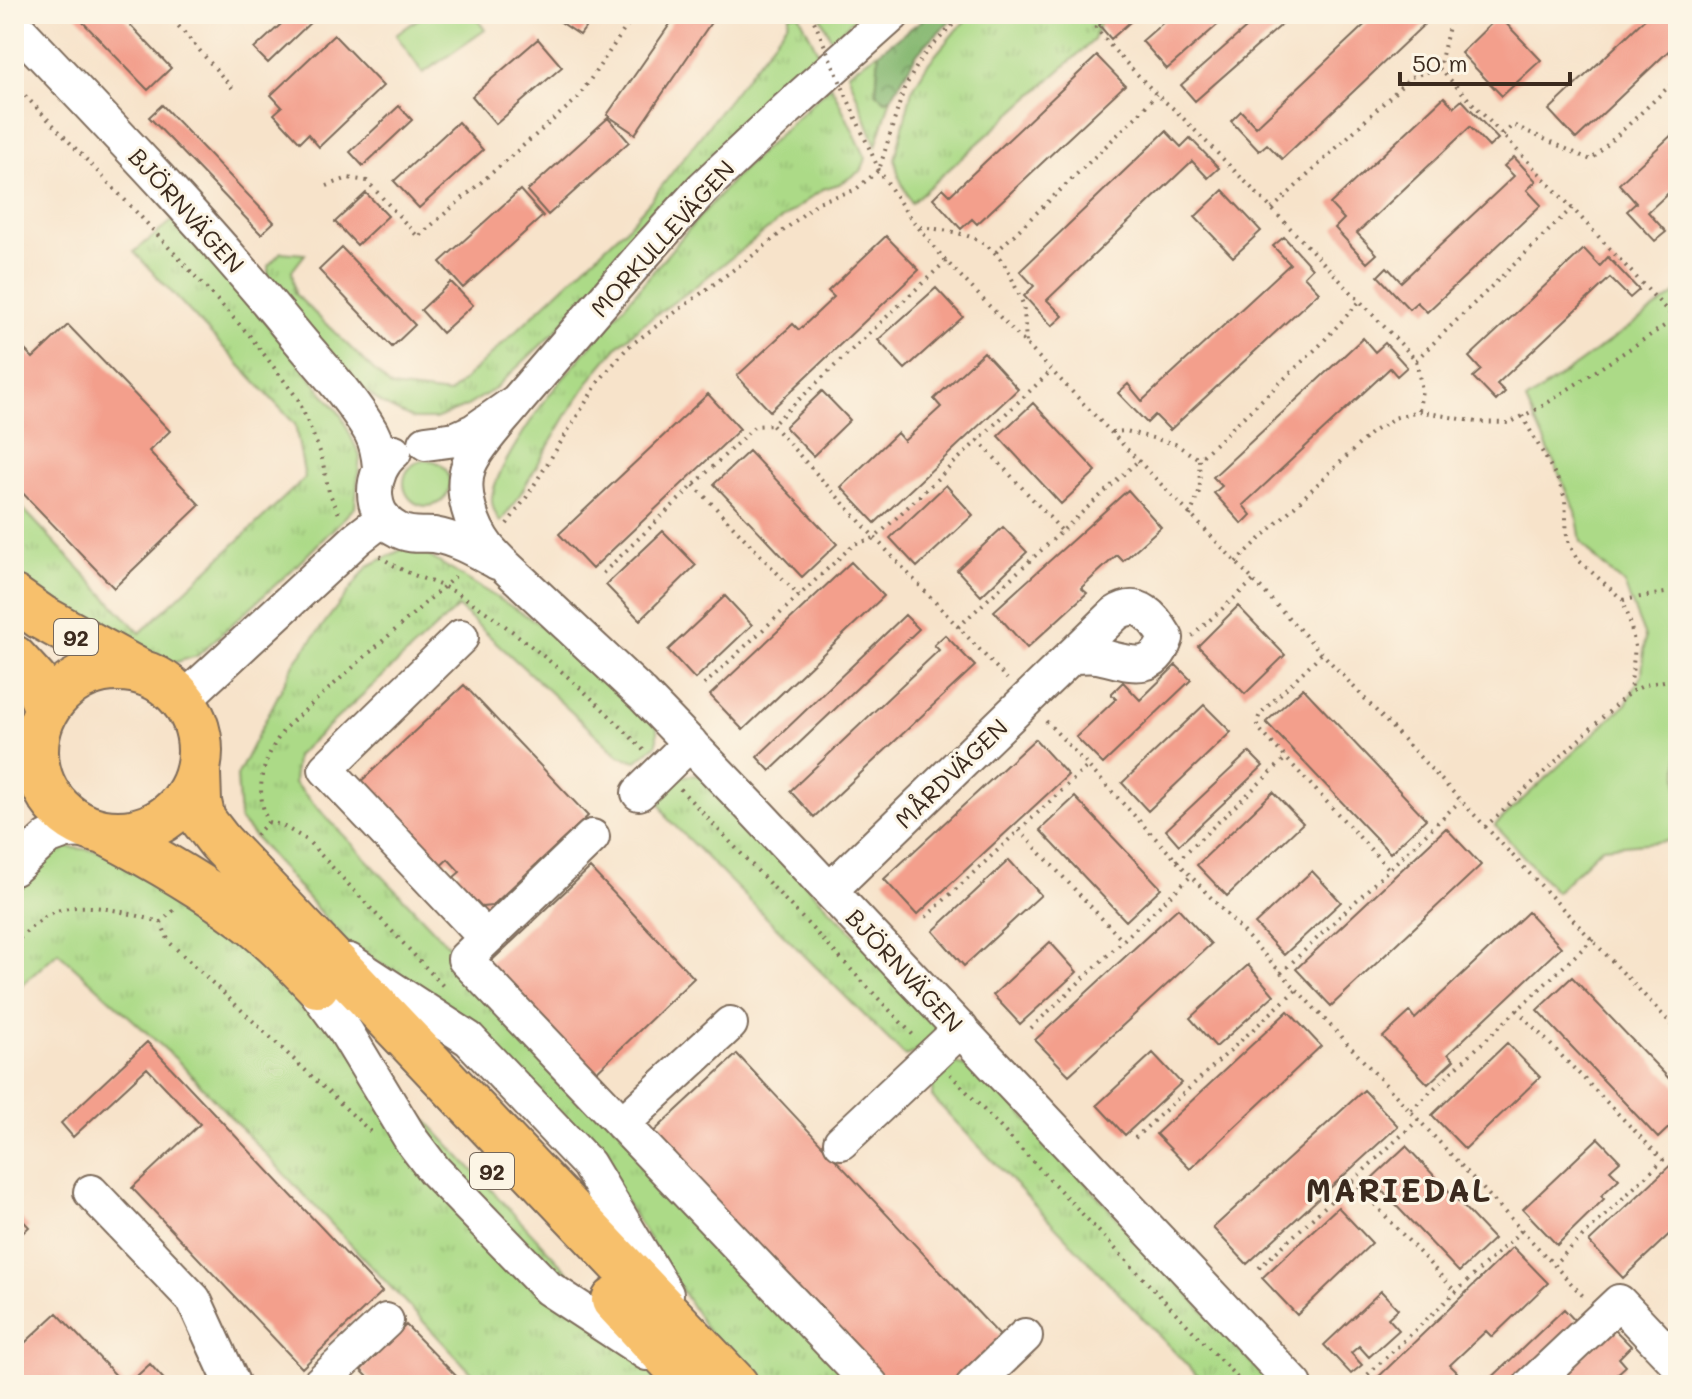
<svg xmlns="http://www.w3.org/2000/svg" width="1692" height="1399" font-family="Mali,sans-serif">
<defs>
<pattern id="grass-tufts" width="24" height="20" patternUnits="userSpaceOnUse" patternTransform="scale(2)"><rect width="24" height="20" fill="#acda87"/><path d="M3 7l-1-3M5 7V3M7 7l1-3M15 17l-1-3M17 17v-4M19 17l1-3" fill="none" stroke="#95bb74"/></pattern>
<pattern id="forest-crowns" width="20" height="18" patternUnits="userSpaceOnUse" patternTransform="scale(2)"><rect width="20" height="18" fill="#89ba74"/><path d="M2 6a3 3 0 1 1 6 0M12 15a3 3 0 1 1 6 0" fill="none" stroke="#71975f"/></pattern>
</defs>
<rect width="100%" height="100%" fill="#fcf5e5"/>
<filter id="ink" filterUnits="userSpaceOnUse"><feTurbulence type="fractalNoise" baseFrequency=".0125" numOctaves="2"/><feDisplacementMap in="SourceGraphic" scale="16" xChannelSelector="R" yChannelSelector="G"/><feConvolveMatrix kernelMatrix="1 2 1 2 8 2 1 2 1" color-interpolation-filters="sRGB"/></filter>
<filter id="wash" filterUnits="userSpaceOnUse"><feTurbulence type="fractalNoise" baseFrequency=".006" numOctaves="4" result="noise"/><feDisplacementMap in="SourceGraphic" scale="32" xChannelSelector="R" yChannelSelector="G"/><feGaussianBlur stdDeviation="1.8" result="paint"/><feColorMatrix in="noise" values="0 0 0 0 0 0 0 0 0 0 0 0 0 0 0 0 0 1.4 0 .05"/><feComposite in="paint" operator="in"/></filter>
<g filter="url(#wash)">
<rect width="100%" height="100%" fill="#f7e3ca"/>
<path fill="url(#grass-tufts)" stroke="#748252" stroke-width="2" d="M790 14H799L819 54 717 150 625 248 591 291 555 332 493 390 467 406 435 419H413L384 405 351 380 268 281V266L281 252 305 254 292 271 295 294 391 387 449 394 629 225 650 201 781 32 788 22Z
M819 14H859L832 40Z
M973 14H1112L1099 25 1094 40 911 203 899 177 895 159 912 90 927 65 957 29Z
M879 52 876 93 886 100 891 98 876 146 848 73Z
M831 85 866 158 862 170 839 184 823 189 768 229 688 292 643 324 618 346 596 372 566 416 515 503 500 522C495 514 491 506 492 497 495 472 533 417 549 395L688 230 737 175Z
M172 221 255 309 341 415 360 456 355 507 293 569 197 656 170 664 97 635 14 580V499L140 633 305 478 295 424 134 252Z
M411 545 535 621 657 727V744L637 761 619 756 458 607 296 756 294 783 866 1385H758L710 1335 596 1155 457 1012 345 941 240 820 237 776 295 662 368 566Z
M699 775 936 1018 938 1033 916 1052 905 1056 668 819 660 804V794L681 776Z
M57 846 101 851 201 904 287 972 674 1385H483L177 1060 58 952 14 992V882Z
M956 1063 987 1076 1272 1385H1206L932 1097 933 1081Z"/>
<path fill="url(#forest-crowns)" stroke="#627249" stroke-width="2" d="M930 14H957L918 52 891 98 886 100 876 93 879 52Z"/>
<path fill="#acda87" stroke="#748252" stroke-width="2" d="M425 14H474L485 30 423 73 396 35Z
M1678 292V840L1602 847 1556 892 1495 825 1627 703 1642 674 1645 637 1624 584 1598 561 1581 542 1576 511 1526 401Z
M404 483a23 23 0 1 1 46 0a23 23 0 1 1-46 0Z"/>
<g id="blocks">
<path fill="#f39f8c" d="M75 14H120L171 68 148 90Z
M292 14H313L316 17 268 63 254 49Z
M549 14H595L580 35Z
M677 14H709L714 18 635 134 607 115Z
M1112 14H1139L1111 39 1099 25Z
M1173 14H1230L1167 69 1142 41Z
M1262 14H1294L1195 101 1181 85Z
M1376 14H1426L1430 19 1282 159 1267 144 1259 151 1231 121 1241 111 1256 127Z
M1650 14H1678V42L1576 139 1549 110Z
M1499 16 1541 60 1502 96 1461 53Z
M334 35 383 86 319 147 308 134 300 142 274 114 282 107 271 95Z
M538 39 562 67 496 124 472 96Z
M1097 56 1125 85 977 224 972 219 961 229 933 198 943 188 950 195Z
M1444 97 1454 107 1462 100 1498 139 1489 147 1470 127 1357 233 1377 254 1367 263 1335 228 1344 219 1330 204Z
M162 105 274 222 261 234 149 117Z
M399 106 412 120 363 166 350 152Z
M608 118 629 142 548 215 527 191Z
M458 122 483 150 419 208 394 181Z
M1678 129V184L1648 212 1666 232 1655 241 1627 211 1636 203 1619 184Z
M1166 131 1181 147 1190 138 1219 168 1208 178 1192 161 1047 300 1063 316 1052 326 1024 296 1034 286 1020 271Z
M1514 157 1536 181 1527 190 1541 205 1427 312 1417 302 1409 309 1378 276 1387 267 1401 282 1514 176 1504 166Z
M520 190 543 216 463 288 440 262Z
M1223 190 1261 231 1233 257 1195 217Z
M366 193 388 216 357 245 335 222Z
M886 236 919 270 770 411 737 376 793 324 799 330 834 297 828 291Z
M1284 237 1312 268 1304 276 1319 292 1170 430 1155 415 1147 423 1118 393 1128 384 1142 401 1290 264 1273 246Z
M342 248 415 325 392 347 319 270Z
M1584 249 1600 266 1608 257 1639 290 1630 298 1610 278 1497 384 1505 392 1496 401 1473 377 1481 370 1469 357Z
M451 282 473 305 442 333 421 310Z
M936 288 963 317 905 369 878 340Z
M68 325 170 431 149 451 200 505 114 588 14 484V354L22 347 33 358Z
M1363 338 1375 352 1385 343 1407 367 1397 376 1390 368 1243 505 1251 515 1242 524 1214 493 1222 486 1213 477Z
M984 352 1018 389 875 523 841 487 897 433 904 441 941 407 934 399Z
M822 391 850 420 813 456 785 427Z
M708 394 740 429 592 569 559 534Z
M1033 403 1096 471 1061 504 998 436Z
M749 451 837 544 802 577 714 484Z
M946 485 973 515 917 567 890 538Z
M1128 490 1161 527 1123 561 1117 555 1081 588 1087 593 1027 648 994 611Z
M1003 527 1027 552 981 596 957 570Z
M663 531 696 565 640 620 606 585Z
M851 562 884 596 743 730 710 695Z
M725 596 752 625 695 679 668 650Z
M1238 606 1285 655 1245 694 1198 646Z
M905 615 919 629 770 771 757 757Z
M945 635 975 666 814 817 790 791 939 650 934 645Z
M1176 665 1191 680 1103 764 1076 737 1116 699 1111 694 1123 682 1140 700Z
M464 685 588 816 492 906 471 908 447 883 460 872 448 859 436 870 356 786Z
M1303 688 1426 819 1390 853 1266 722Z
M1204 705 1231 732 1148 811 1122 783Z
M1035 739 1068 775 917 915 884 879Z
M1249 752 1263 766 1179 845 1166 830Z
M1273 792 1303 823 1227 896 1197 865Z
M1075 797 1161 888 1126 921 1040 830Z
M1446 828 1481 865 1331 1006 1296 969Z
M1009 860 1041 895 964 966 933 931Z
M590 868 694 978 590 1078 485 967Z
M1312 871 1341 902 1284 955 1255 924Z
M1178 908 1211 944 1069 1075 1035 1040Z
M1528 912 1561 947 1448 1054 1454 1060 1428 1084 1383 1037 1410 1012 1415 1019Z
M1050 942 1077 972 1020 1024 993 995Z
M1248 965 1274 995 1216 1047 1190 1018Z
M1572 977 1678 1088V1119L1658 1138 1537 1010Z
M1288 1011 1321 1046 1190 1169 1156 1134Z
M147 1042 382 1292 302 1368 132 1188 200 1124 147 1068 73 1137 61 1123Z
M1507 1043 1540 1077 1465 1149 1432 1115Z
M1153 1053 1181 1083 1125 1135 1097 1105Z
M737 1054 1002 1338 952 1385H882L649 1136Z
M1364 1090 1398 1126 1247 1264 1213 1228Z
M1598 1138 1620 1161 1610 1170 1619 1179 1601 1196 1604 1199 1557 1245 1523 1209Z
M1406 1146 1494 1239 1459 1272 1371 1179Z
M1678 1158V1226L1623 1278 1589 1242Z
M1338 1207 1372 1243 1297 1315 1262 1278Z
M14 1211 29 1227 14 1241Z
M1513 1247 1548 1283 1492 1337 1486 1331 1450 1365 1457 1372 1443 1385H1370Z
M1381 1291 1398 1309 1388 1318 1399 1330 1369 1357 1359 1346 1351 1353 1362 1365 1351 1374 1324 1345Z
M1564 1309 1578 1324 1513 1385H1484Z
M57 1313 125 1385H24L14 1374V1353Z
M406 1325 465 1385H376L361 1370Z
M1613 1328 1631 1346 1619 1358 1626 1366 1605 1385H1553Z
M150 1364 169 1385H127Z"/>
</g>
</g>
<g filter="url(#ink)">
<use href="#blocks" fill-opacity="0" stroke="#7d6b5a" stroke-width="2"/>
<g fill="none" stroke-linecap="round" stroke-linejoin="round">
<defs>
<path id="minor" d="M14 25C109 125 205 224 292 331 319 364 350 396 371 432 377 443 379 455 380 467
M517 401C503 419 477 445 469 465 459 490 472 528 488 548 493 554 499 560 505 566L643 695 750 806 1295 1385
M426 443 456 439 474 431 517 401 640 258 703 188 787 109 893 14
M394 452C369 472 367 515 398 530 411 537 422 534 434 535 457 539 477 551 497 562
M461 637 326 769 486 938
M183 700 358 538 384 518
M14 781 24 764 40 723
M639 793 690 743
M592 837 465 959 871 1385
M14 868 47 838 66 831 94 830
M830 890 1115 614C1139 598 1154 617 1166 638 1153 676 1128 662 1098 656 1089 655 1081 656 1072 656
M349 961 469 1039 588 1164 666 1294
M298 967 346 1032 412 1141 434 1170 548 1288 647 1353
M622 1124 730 1024
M841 1142 961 1029
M91 1192 194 1300 233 1385
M318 1385 386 1321
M974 1385 1025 1336
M1531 1385 1619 1302 1678 1364"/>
<path id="highway" d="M14 598 41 617 139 671
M14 658 35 681 47 709
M36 751a82 82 0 1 1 164 0a82 82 0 1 1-164 0Z
M198 773 199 802 203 820 220 842 736 1385
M106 833C154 858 201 885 244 917 271 937 294 961 317 985
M614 1300 693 1385"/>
</defs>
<use href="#minor" stroke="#7d6b5a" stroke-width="38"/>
<use href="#highway" stroke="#7d6b5a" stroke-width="48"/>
<path stroke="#7d6b5a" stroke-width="4" stroke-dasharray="2 6" stroke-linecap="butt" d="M168 14 233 89
M1085 14 1114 50 1156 94 1176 111 1272 209 1416 360 1422 390 1419 410
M1452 14 1439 68 1572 208
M14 84 141 217 250 336 298 399 321 454 329 492 340 516
M862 132 879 170 908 215 946 261 1236 562 1678 1031
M1503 135 1513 125 1591 160 1678 78
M327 186 348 178 367 181 418 237 577 99 635 14
M1272 209 1411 77 1439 68
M920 227C964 232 994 237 1013 281 1016 289 1021 297 1023 305 1025 317 1025 330 1026 343
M996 252 1139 114 1156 94
M946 261 772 425 875 538 1007 679
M1416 360 1572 208 1675 319 1678 324
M1522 416 1557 478 1565 498 1567 539 1577 559 1623 600 1630 622 1635 647 1630 692
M1112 432 1126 431 1175 444 1199 459
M978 440 1062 531
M694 485 799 596
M1190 516 1200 489 1199 459 1320 345 1360 301
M507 524 526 498 599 381 628 347 759 251 818 202 855 190 879 170 904 89 922 57 963 14
M380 556C406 577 440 581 467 599 529 640 594 697 644 751
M1236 562 1371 433 1394 418 1418 411 1477 422 1509 423 1541 407 1678 317
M603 573 755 426 772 425
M1623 600 1665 593 1678 594
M958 627 1138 461
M1192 636 1253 581
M1321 654 1260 714 1257 722 1260 730 1389 869
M704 685 854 544 875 538 1052 370
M1046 721 1583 1296
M680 789 914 1036
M268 822 281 825 307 840 445 988
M1485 827 1630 692 1645 685 1678 678
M1019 830 1123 941
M256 835 268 822C253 787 264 756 286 727L459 573
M1177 861 1286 758
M926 917 1088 766
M161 922 169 942 373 1134
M14 944C23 935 33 925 43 918 77 895 125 913 161 922L174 910
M1281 973 1460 801
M1517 1010 1663 1160 1554 1264
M1031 1028 1191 876
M950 1074 1244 1385
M1411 1110 1593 939
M1135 1138 1297 989
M1353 1181 1456 1292
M1259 1268 1418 1120
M1362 1380 1522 1230"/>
<use href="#minor" stroke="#fff" stroke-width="34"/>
<use href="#highway" stroke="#f7c06c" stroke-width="44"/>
<path stroke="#7d6b5a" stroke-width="4" stroke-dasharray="2 6" stroke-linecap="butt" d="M811 14 862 132"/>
</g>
</g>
<g text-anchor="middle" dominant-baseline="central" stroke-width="6" stroke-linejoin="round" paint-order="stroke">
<g fill="#fcf5e5" stroke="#75675a" stroke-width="2">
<rect x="54" y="619" width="44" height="36" rx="6"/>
<rect x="470" y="1153" width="44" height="36" rx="6"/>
</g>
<g font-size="22" font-weight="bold" fill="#3b2a1e">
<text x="76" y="637">92</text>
<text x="492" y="1171">92</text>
</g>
<g font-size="24" fill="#3b2a1e" stroke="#fcf5e5">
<text transform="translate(187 210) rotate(48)">BJÖRNVÄGEN</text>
<text transform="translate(662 238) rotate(-48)">MORKULLEVÄGEN</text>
<text transform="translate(951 773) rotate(-44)">MÅRDVÄGEN</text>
<text transform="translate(905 970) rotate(47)">BJÖRNVÄGEN</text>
</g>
<g font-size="32" font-weight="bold" letter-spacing="2" fill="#3b2a1e" stroke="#fcf5e5">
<text x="1399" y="1189">MARIEDAL</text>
</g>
</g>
<rect width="1692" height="1399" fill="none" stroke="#fcf5e5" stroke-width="48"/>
<path d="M1400 72v12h170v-12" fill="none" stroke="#3b2a1e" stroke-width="4"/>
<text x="1412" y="72" font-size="24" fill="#3b2a1e" stroke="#fcf5e5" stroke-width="6" paint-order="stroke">50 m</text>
</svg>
